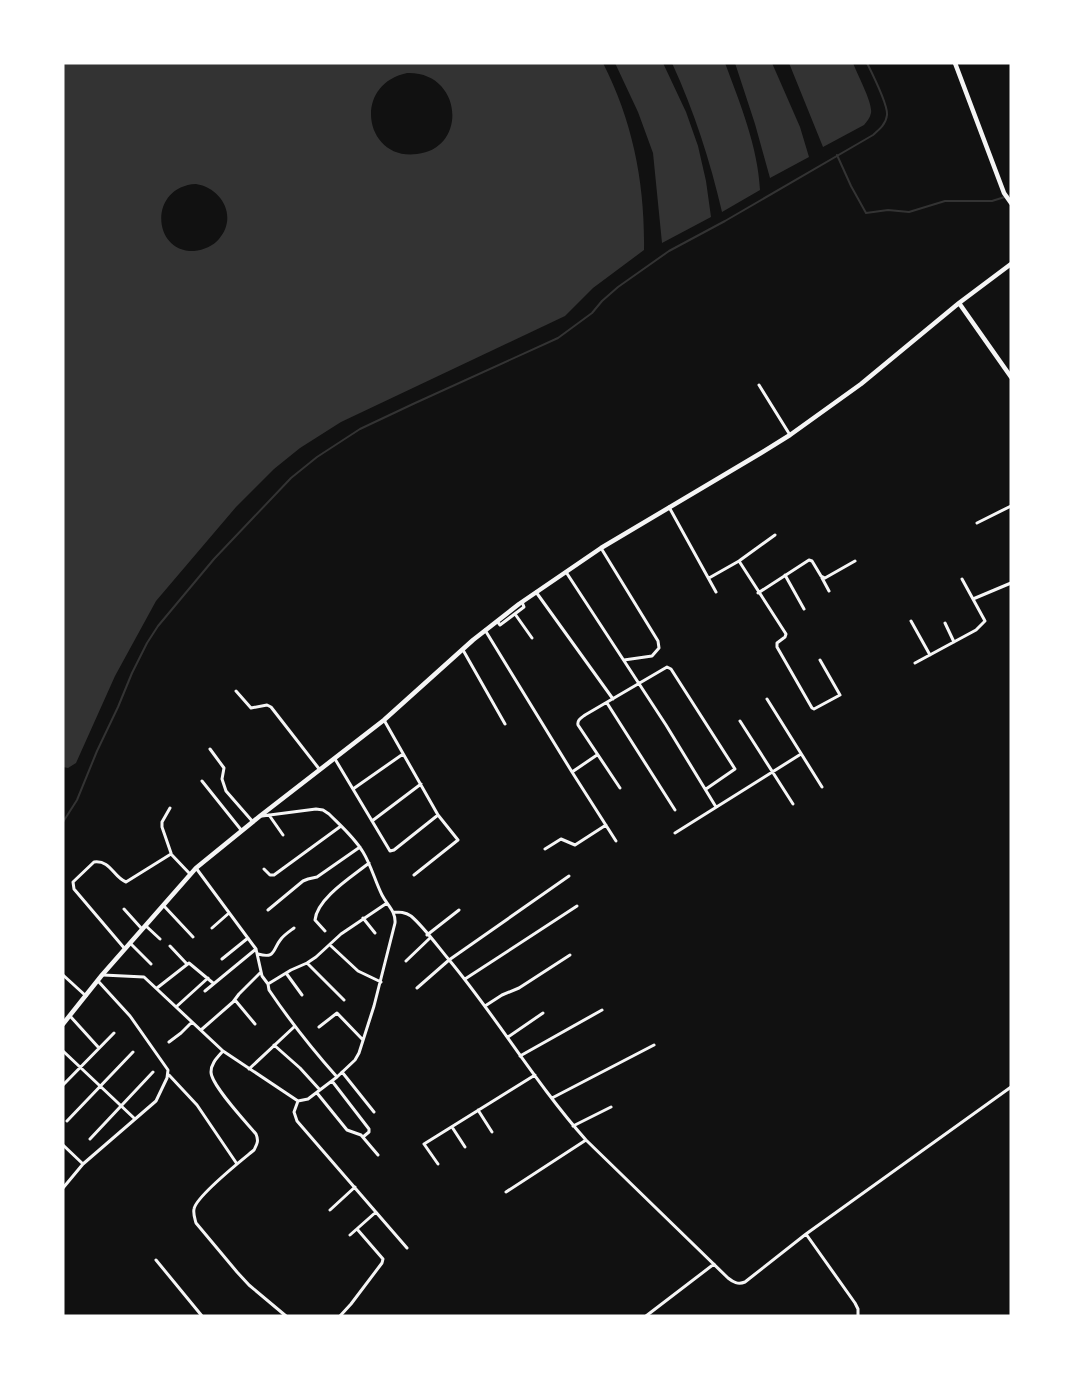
<svg xmlns="http://www.w3.org/2000/svg" width="1074" height="1379" font-family="Helvetica,sans-serif">
<rect width="100%" height="100%" fill="#111"/>
<path fill="#333" fill-rule="evenodd" d="M63 63H603C633 122 645 184 644 250L593 288 565 316 341 422 300 448 274 469 236 507 156 601 115 676 76 763 68 768 63 767ZM407 73C462 71 469 148 417 154 365 161 351 85 407 73ZM196 184C222 188 238 217 219 239 213 246 204 250 194 251 151 252 149 186 196 184Z
M615 63H663L686 112 698 146 706 181 711 217 662 243 653 153 638 112Z
M672 63H725C740 103 758 147 760 190L722 212C710 160 694 111 672 63Z
M735 63H772L800 127 809 157 770 178 755 124Z
M789 63H853C857 74 873 103 871 113 870 118 867 121 864 125L823 147Z"/>
<g fill="none" stroke-linecap="round" stroke-linejoin="round">
<path stroke="#333" stroke-width="2" d="M837 155 851 186 866 213 888 210 909 212 945 201H992L1011 195
M63 822 77 800 97 751 118 707 132 673 147 643 158 626 214 559 291 478 317 457 360 429 413 404 558 338 592 313 602 301 618 287 669 251 725 221 873 135C880 129 886 124 887 115 888 106 872 73 867 63"/>
<path stroke="#f5f5f5" stroke-width="3" d="M759 385 790 435
M669 507 716 592
M977 523 1011 506
M601 548 658 641 659 648 652 656 624 660
M739 561 786 634 785 637 777 643V647L812 708 814 709 840 695 820 660
M566 572 666 725 716 807
M785 575 804 609
M709 578 739 561 775 535
M822 578 829 591
M536 592 613 699
M758 593 809 560 812 561 821 576 825 578 855 561
M973 599 1011 583
M515 614 532 638
M497 621 500 625 524 607 522 602
M911 621 930 655
M945 623 954 642
M485 630 572 772
M463 650 505 724
M915 663 976 630 985 621 962 579
M236 691 251 708 267 705 271 707 320 770
M767 699 822 787
M607 703 675 810
M384 720 438 815 458 840 414 875
M740 721 793 804
M210 749 224 768 222 779 226 791 253 822
M597 755 572 772 616 841
M335 759 390 851 394 850 438 815
M202 781 242 831
M620 788 578 725C577 720 581 718 585 715L667 667 671 669 735 769 706 789
M353 789 403 754
M170 808 162 822V827L171 853
M269 815 283 835
M372 821 421 784
M675 833 801 754
M545 849 561 839 575 845 606 825
M196 868 256 949 262 976 268 984
M264 869 270 875H274L341 826
M164 906 193 937
M124 909 142 929
M268 910 303 881 308 879 317 877 360 847
M393 912C400 912 405 912 411 916 424 927 439 948 450 961 498 1019 536 1084 586 1140L728 1278C733 1282 738 1285 745 1282L806 1234 1011 1087
M363 918 375 933
M146 926 160 939
M212 928 229 913
M325 931 315 920C317 898 353 876 369 863
M427 935 459 910
M130 943 151 964
M330 945 358 971 381 982
M170 946 186 963
M125 949 74 889 73 882 94 862C111 860 113 877 126 882L171 854 190 874
M258 954C276 959 272 950 281 939 284 935 290 931 294 928
M222 959 248 938
M406 961 430 938
M307 963 344 1000
M286 973 302 995
M63 975 86 996
M103 975 144 977 223 1051 298 1101 308 1099 337 1077 355 1060 359 1053 374 1006 395 923C396 911 387 905 382 895 375 881 371 865 363 852 354 837 341 826 329 814L323 810 316 809 262 816
M465 979 577 906
M157 988 189 963 213 983
M417 988 449 960 569 876
M205 991 256 949
M235 1000 255 1024
M485 1006 502 995 519 988 570 955
M176 1007 208 978
M70 1016 99 1048
M319 1027 337 1013 363 1040
M201 1030 233 1002 239 994 260 973
M508 1037 543 1013
M169 1042 181 1033 192 1022
M274 1045 300 1068 320 1090
M63 1051 135 1119
M223 1051C218 1057 211 1063 211 1072 211 1085 246 1122 256 1134 259 1141 257 1144 254 1150 242 1160 196 1196 194 1209 193 1214 195 1219 196 1223L237 1272 249 1285 286 1316
M520 1056 602 1010
M249 1069 294 1027
M342 1072 374 1112
M169 1075 197 1105 237 1164
M337 1077C312 1049 290 1021 269 990L268 984 291 970 307 963 316 957 341 934 387 903
M332 1081 369 1129V1132L363 1137
M63 1085 114 1033
M317 1093 347 1130 361 1135 378 1155
M552 1098 654 1045
M298 1101 294 1112 297 1121 407 1248
M478 1110 492 1132
M67 1121 133 1052
M573 1126 611 1107
M452 1127 465 1147
M90 1139 153 1072
M63 1145 83 1164
M438 1164 424 1144 535 1075
M63 1188 83 1164 156 1101 167 1078 168 1070 130 1016 98 981
M506 1192 586 1140
M330 1210 355 1187
M806 1234 855 1303 858 1309V1316
M350 1235 376 1212
M156 1260 202 1316
M340 1316 351 1304 382 1263 383 1259 357 1229
M646 1316 714 1264"/>
<path stroke="#f5f5f5" stroke-width="4.5" d="M955 63 1004 193 1011 203
M959 303 1011 377
M63 1024 102 975 196 868 260 816 384 720 473 640 519 604 601 548 761 453 790 435 861 384 959 303 1011 264"/>
</g>
<rect width="1074" height="1379" fill="none" stroke="#ffffff" stroke-width="129"/>
</svg>
